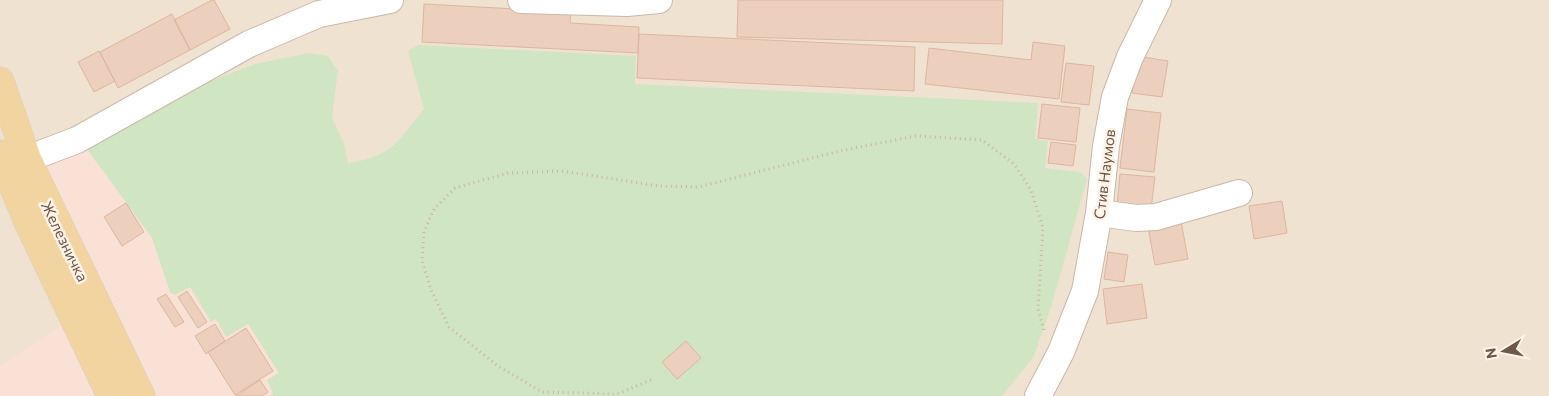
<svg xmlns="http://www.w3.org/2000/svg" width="1549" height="396" font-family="Commissioner,sans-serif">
<rect width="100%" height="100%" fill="#f9f0e2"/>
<path fill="#f0e2d1" d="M0 0H1549V396H0Z"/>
<path fill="#f9e1d6" d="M77 140 364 396H141L27 159Z
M73 317 111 396H0V367Z"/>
<path fill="#d0e5c2" d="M418 45 636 56 635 84 1038 103 1035 139 1048 141 1045 168 1079 172 1087 179 1052 304 1034 356 1002 396H270L273 394 267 380 279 373 248 324 226 337 216 319 211 322 190 287 175 295 170 292 152 238 84 145 193 88 255 64 309 53 328 56 338 71 332 118 344 144 348 163C392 157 398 141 424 109L408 51Z"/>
<path fill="#eccfbc" stroke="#ddb69e" d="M212 0H214L230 29 190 50 174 20Z
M738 0H1003L1002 44 737 37Z
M424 4 571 12 570 23 639 27 638 53 422 42Z
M172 14 190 50 118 88 100 52Z
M639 34 915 47 914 91 637 78Z
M1033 42 1065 46 1059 99 925 84 929 48 1031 60Z
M99 51 115 81 94 92 78 62Z
M1137 56 1168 61 1162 97 1132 93Z
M1066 63 1094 66 1089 105 1061 102Z
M1042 104 1080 108 1076 142 1038 138Z
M1127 109 1161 113 1154 172 1120 168Z
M1051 142 1076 145 1073 166 1048 163Z
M1120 174 1155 177 1151 209 1117 206Z
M1282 201 1287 233 1254 239 1249 206Z
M126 203 144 232 122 246 104 217Z
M1181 221 1188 259 1155 265 1148 227Z
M1108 252 1128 255 1124 282 1104 279Z
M1142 284 1147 318 1107 324 1103 289Z
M187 291 207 322 198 328 178 297Z
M166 294 184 322 175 327 157 299Z
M215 324 225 341 206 354 195 336Z
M246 328 273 371 235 395 208 352Z
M686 341 701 358 677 379 662 362Z
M260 380 268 392 262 396H236Z"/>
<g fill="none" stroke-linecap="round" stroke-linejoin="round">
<defs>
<path id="minor" d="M521 0 627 3 659 0
M27 159 77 140 249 44 319 14 390 0
M1099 213 1136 218 1156 217 1239 193
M1038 396 1061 352 1085 291 1099 213 1106 146 1115 97 1130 57 1158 0"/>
<path id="major" d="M0 81 27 159 141 396
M0 154 28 222 111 396"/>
</defs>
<use href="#minor" stroke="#c9b8aa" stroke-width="28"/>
<use href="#major" stroke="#d6d0cd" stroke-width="29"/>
<path stroke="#d0b3a0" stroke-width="3" stroke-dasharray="1 4" stroke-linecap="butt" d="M651 380 617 394 542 392 498 366 449 327 431 290 422 260 424 232 434 209 455 188 508 173 562 171 659 186 698 187 840 151 915 136 982 140 1014 164 1031 190 1043 228 1038 309 1044 330"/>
<use href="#minor" stroke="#fff" stroke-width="26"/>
<use href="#major" stroke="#f2d4a0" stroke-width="28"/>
</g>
<g text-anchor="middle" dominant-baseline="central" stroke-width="5" stroke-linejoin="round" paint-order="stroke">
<g font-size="15" fill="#6e584b" stroke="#fdf4e7">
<text transform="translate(1104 174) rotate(-83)">Стив Наумов</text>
<text transform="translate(65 241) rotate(64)">Железничка</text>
</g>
</g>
<g transform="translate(1504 351) rotate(260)" stroke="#fdf4e7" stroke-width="4" paint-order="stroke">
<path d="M0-4L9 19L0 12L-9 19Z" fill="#6e584b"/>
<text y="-8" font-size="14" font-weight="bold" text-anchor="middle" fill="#6e584b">N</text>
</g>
</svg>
